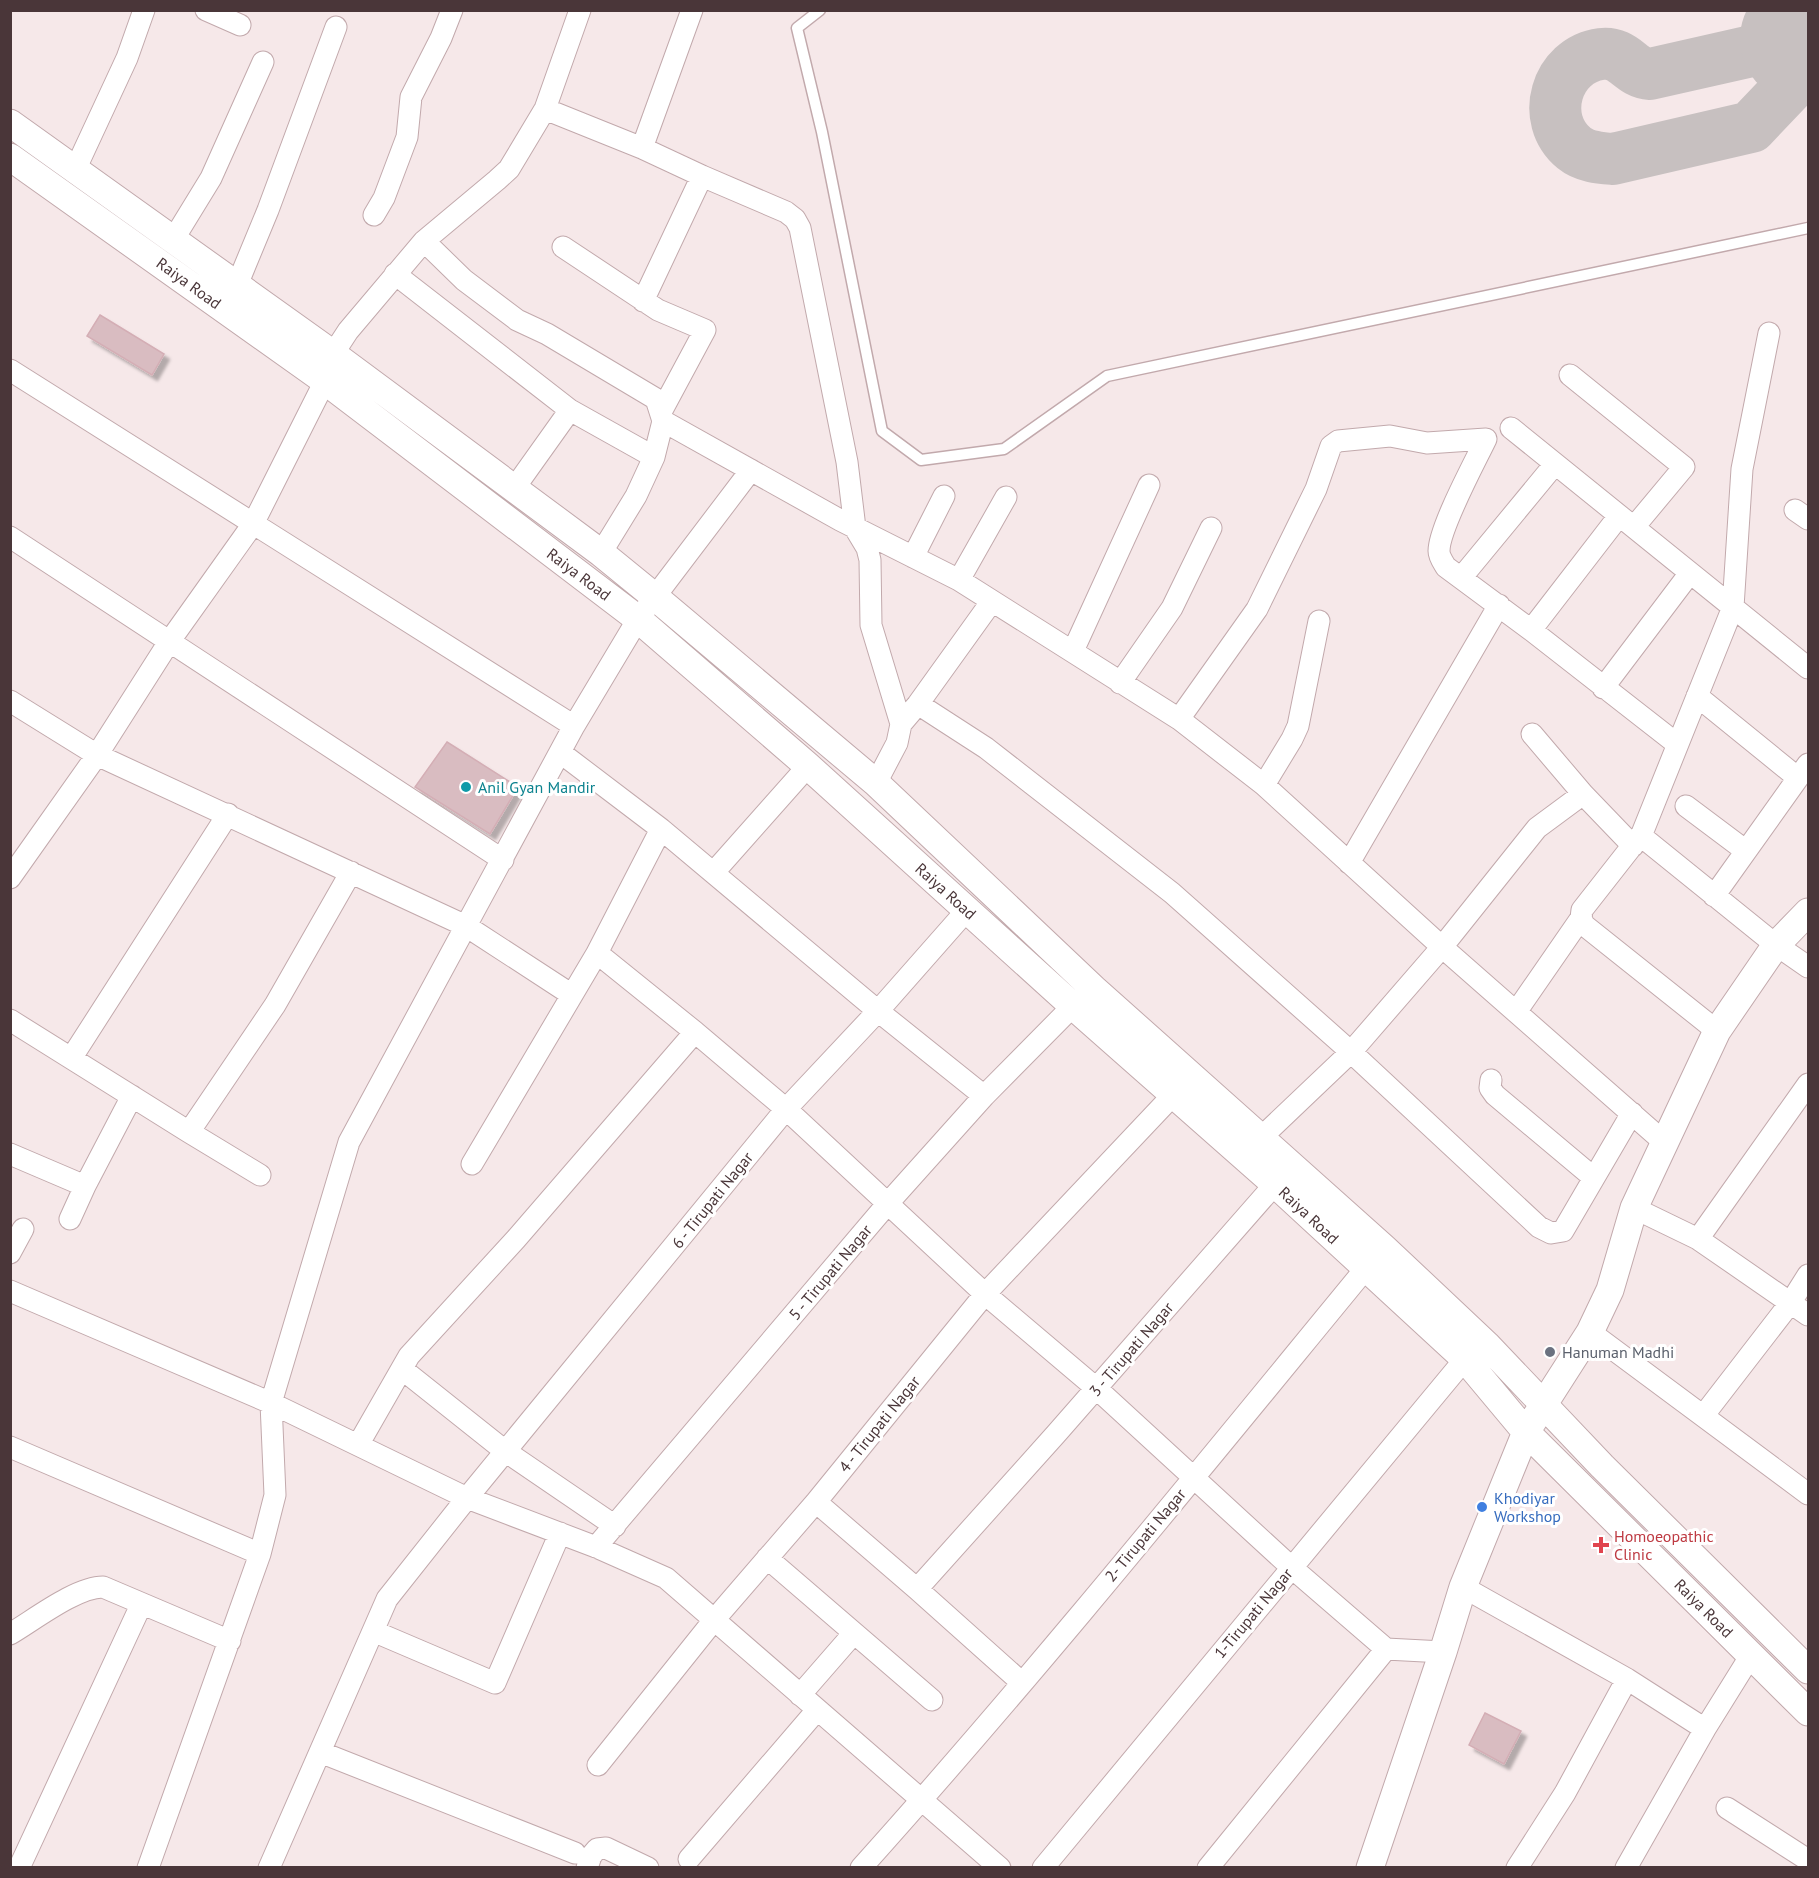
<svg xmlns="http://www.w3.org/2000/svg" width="1819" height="1878" font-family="'PT Sans',sans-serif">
<defs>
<filter id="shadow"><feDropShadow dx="5.5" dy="5.5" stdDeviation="1.5" flood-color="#0004"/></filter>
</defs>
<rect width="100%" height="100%" fill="#f6e8e9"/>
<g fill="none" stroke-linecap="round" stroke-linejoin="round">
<path stroke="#c7c0c0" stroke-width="52" d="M1805 39 1650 74C1630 73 1625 51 1601 54 1556 60 1539 119 1574 148 1585 157 1600 158 1613 159L1751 127 1808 67"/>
<path stroke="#c7c0c0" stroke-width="130" d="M1805 39 1808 38"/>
</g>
<path fill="#d9bcc1" stroke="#d4aeb5" stroke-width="1.5" filter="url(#shadow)" d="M100 315 164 354 152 375 87 336Z
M447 742 518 787 490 834 415 787Z
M1485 1713 1521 1731 1504 1764 1469 1745Z"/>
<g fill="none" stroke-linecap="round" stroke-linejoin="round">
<defs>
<path id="service" d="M820 10 797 28 822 132 882 431 921 460 1004 449 1107 376 1808 228"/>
<path id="minor" d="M206 10 240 25
M545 109 642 148 692 10
M642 148 702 176 643 301
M75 170 127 58 144 10
M702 176 786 212 795 219 800 228 847 462 855 528 867 548 870 560 871 625 901 724 897 743 876 783
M374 215 384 198 407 137 411 97 441 38 452 10
M173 240 211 178 263 62
M424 241 464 280 517 320 547 334 656 399 663 421 654 457 636 496 601 553
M563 247 658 310 705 330 661 412
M395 274 570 410 654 457
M237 285 268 210 336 27
M1769 333 1742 469 1733 607 1641 836 1776 945 1808 967
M10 370 574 726
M1570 375 1684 467 1634 527
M663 421 840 520 959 580 1179 719 1264 785 1442 947 1664 1142
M1511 428 1808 668
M513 490 570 410
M1795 510 1808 519
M10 537 503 860
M913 557 944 496
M1461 578 1555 464
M959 580 1006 497
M1531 630 1677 744
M1073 651 1149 485
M1120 683 1172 608 1211 528
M1603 688 1690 573
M1697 696 1798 778
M10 701 97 755 466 926 572 995
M918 704 992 601
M1179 719 1257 609 1316 489 1331 446 1338 441 1390 436 1427 443 1486 439C1475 462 1439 528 1439 551 1439 557 1443 562 1446 567L1531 630 1619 516
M901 724 918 704 986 748 1172 893 1351 1052 1539 1227 1551 1233 1563 1231 1632 1113
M1532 734 1583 794
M561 753 661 829 878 1011 984 1096
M1264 785 1292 739 1298 726 1319 621
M1686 806 1746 851
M661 829 597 953 695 1032
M1640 836 1582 910 1581 918 1584 925 1717 1031
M1349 863 1499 605
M714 872 808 766
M10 878 97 755 169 642 253 524 325 381 333 354 348 331 424 241 497 180 509 169 545 109 580 10
M1714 896 1808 764
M1516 1012 1581 918
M10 1020 189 1132 260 1175
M72 1057 228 814
M1491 1080 1490 1088 1495 1095 1594 1178
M189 1132 275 1005 351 872
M1249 1149 1351 1052 1442 947 1537 828 1583 794 1633 846
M10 1154 85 1186
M472 1164 597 953
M1634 1208 1698 1239 1808 1084
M70 1219 85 1186 132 1096
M1698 1239 1808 1315
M10 1253 23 1229
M10 1291 271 1403 467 1498 596 1547 666 1578 1000 1868
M1590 1332 1808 1494
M402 1369 505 1451 615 1526
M1703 1416 1791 1302 1808 1275
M358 1445 409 1356 516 1239 695 1032 786 1109 985 1294 1096 1388 1291 1567 1386 1649 1443 1652
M10 1447 260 1554
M816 1502 917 1589 1021 1682
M596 1547 889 1202 984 1096 1073 1006
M767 1558 932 1700
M1463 1587 1627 1679
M917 1589 1056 1434 1275 1184
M373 1631 495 1683 560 1533
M10 1634C34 1620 76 1587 103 1587L230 1641
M800 1695 854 1633
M320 1752 575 1853
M598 1765 714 1620 816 1502 985 1294 1174 1094
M1727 1808 1808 1860
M689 1859 817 1710
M19 1868 141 1605
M148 1868 260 1554 275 1495 271 1403 349 1142 574 726 638 619 751 470
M269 1868 387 1599 467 1498 786 1109 878 1011 967 910
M587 1868 591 1856 597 1849 606 1848 648 1868
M861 1868C1036 1673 1200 1470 1366 1268
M1043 1868 1465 1359
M1208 1868 1386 1649
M1517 1868 1565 1793 1627 1679 1705 1729
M1626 1868 1705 1729 1751 1655"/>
<path id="tertiary" d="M10 123 333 354 601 553 655 597 876 783 1094 989 1384 1248 1487 1345 1602 1466 1808 1670
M10 157 325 381 638 619 808 766 1073 1006 1275 1184 1465 1359 1526 1432 1808 1712
M1370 1868 1443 1652 1463 1587 1526 1432 1590 1332 1610 1290 1634 1208 1717 1031 1776 945 1808 912"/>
</defs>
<use href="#service" stroke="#c2a9ac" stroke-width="13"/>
<use href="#minor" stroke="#c2a9ac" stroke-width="23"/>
<use href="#tertiary" stroke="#c2a9ac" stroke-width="29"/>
<use href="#service" stroke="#fff" stroke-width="10"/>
<use href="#minor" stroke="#fff" stroke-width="21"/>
<use href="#tertiary" stroke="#fff" stroke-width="27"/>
</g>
<circle fill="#0f9aa8" stroke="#fff" stroke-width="2" cx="466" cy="787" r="6"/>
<circle fill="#6b7280" stroke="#fff" stroke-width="2" cx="1550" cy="1352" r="6"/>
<circle fill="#3f7fe0" stroke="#fff" stroke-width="2" cx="1482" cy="1507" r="6"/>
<path fill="#e0444e" stroke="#fff" stroke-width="2" d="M1598 1536h6v6h6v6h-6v6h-6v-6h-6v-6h6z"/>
<g text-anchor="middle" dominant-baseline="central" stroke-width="6" stroke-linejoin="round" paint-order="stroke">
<g font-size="16" fill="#4a3639" stroke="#fff">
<text transform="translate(189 283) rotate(36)">Raiya Road</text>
<text transform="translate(579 574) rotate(37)">Raiya Road</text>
<text transform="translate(946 891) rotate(42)">Raiya Road</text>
<text transform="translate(712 1200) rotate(-51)">6 - Tirupati Nagar</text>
<text transform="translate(1309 1215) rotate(43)">Raiya Road</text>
<text transform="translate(830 1272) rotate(-50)">5 - Tirupati Nagar</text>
<text transform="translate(1131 1349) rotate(-49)">3 - Tirupati Nagar</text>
<text transform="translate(879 1424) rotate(-51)">4 - Tirupati Nagar</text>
<text transform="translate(1145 1535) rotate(-50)">2- Tirupati Nagar</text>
<text transform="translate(1704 1608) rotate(45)">Raiya Road</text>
<text transform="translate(1253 1613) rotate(-50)">1-Tirupati Nagar</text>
</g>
<g font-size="16" fill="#0d838f" stroke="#fff" text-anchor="start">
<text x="478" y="787">Anil Gyan Mandir</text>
</g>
<g font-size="16" fill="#5b616d" stroke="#fff" text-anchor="start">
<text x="1562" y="1352">Hanuman Madhi</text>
</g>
<g font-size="16" fill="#366cbe" stroke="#fff" text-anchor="start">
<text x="1494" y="1498">Khodiyar<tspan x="1494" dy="18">Workshop</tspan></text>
</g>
<g font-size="16" fill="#be3a42" stroke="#fff" text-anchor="start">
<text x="1614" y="1536">Homoeopathic<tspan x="1614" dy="18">Clinic</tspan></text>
</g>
</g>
<rect width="1819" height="1878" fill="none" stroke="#4a3639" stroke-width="24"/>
</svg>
